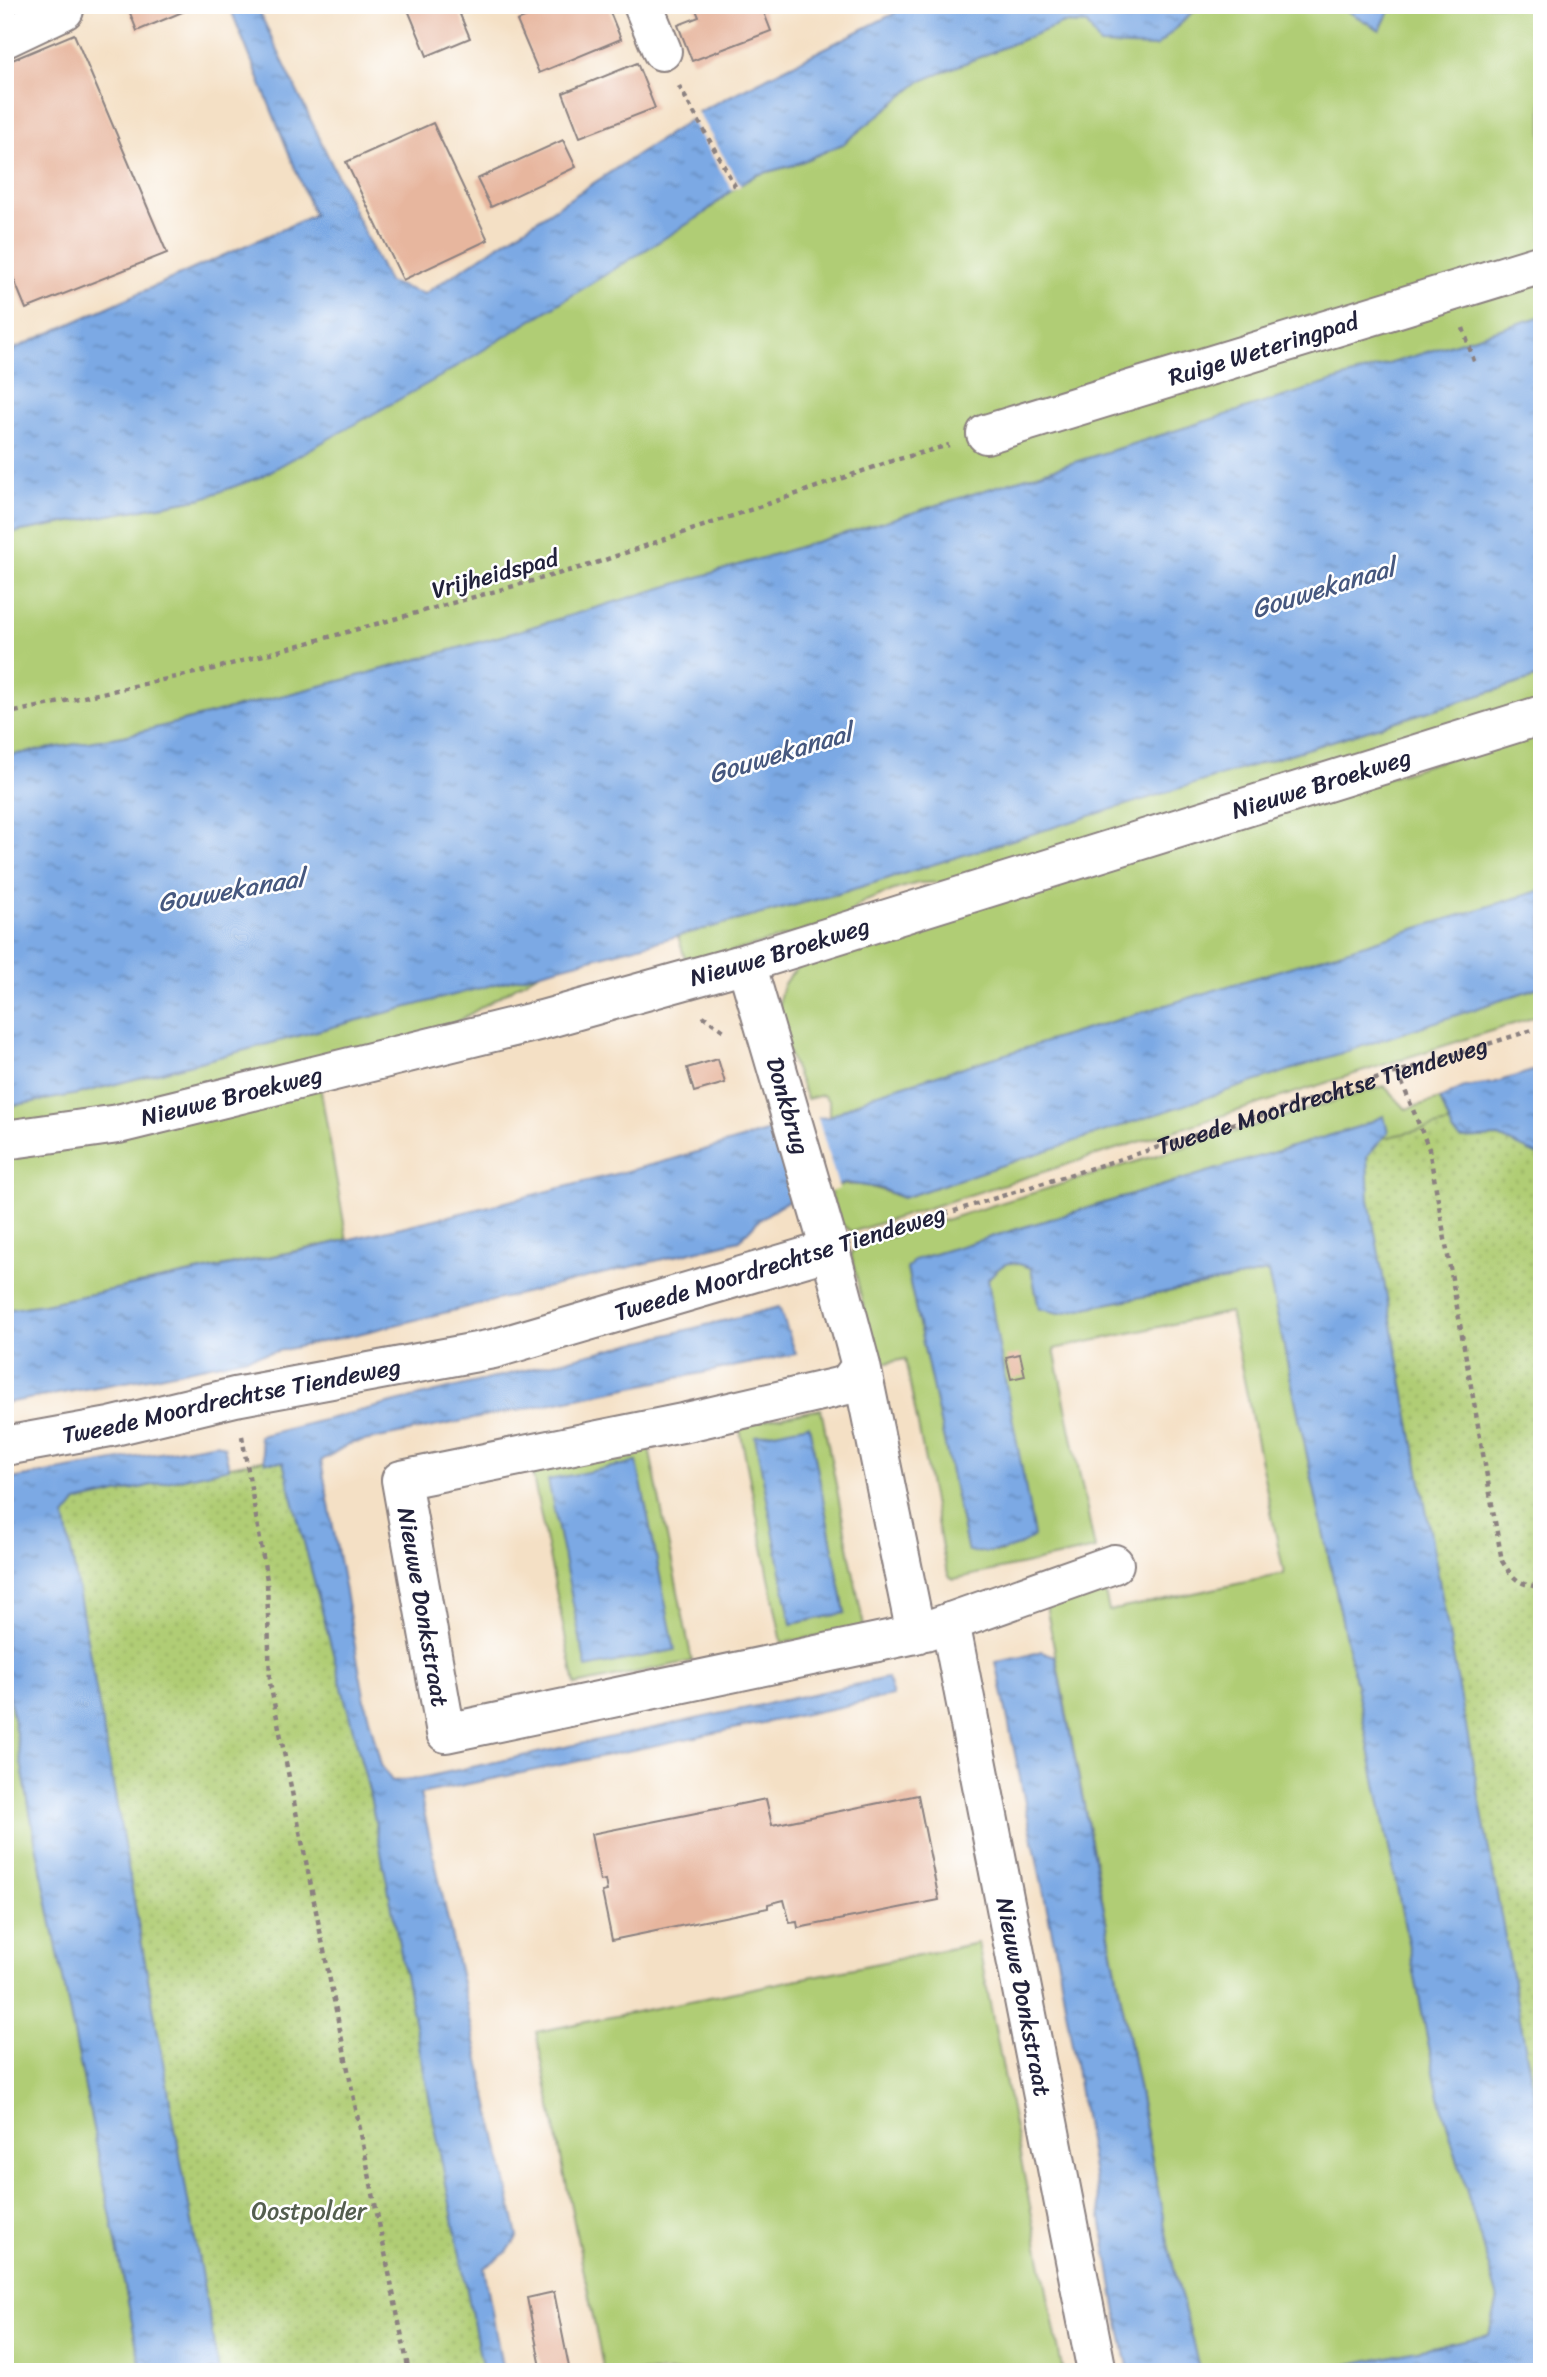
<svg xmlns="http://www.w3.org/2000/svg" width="1547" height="2377" font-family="Sriracha,sans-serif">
<defs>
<pattern id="park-dots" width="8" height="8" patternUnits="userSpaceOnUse" patternTransform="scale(1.75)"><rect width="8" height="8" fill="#b0cd74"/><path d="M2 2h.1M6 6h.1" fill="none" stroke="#97b065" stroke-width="1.8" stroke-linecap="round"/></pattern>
<pattern id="water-ripples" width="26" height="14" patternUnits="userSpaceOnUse" patternTransform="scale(1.75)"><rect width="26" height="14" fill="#7ba9e4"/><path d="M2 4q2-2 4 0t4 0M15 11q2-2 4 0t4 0" fill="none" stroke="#6489ba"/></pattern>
</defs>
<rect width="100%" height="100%" fill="#fff"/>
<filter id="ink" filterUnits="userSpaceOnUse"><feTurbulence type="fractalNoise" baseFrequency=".0143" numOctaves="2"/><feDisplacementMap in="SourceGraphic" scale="14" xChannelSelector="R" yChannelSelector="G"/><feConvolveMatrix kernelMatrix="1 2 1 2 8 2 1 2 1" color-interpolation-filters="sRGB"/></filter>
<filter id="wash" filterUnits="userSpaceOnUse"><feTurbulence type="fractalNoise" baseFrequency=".00686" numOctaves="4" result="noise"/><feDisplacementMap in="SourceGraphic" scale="28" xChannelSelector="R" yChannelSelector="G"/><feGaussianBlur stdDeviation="1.57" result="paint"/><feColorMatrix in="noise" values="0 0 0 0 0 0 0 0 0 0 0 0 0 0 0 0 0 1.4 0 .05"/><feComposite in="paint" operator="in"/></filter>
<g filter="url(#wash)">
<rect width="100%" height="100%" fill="#f4e0c5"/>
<path fill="#b0cd74" stroke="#697858" stroke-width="2" fill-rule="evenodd" d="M1200 5H1337L1380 30 1392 5H1542V316L896 518 505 635 344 680 124 736 5 756V534L203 498 575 292 702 215 732 190 756 175 794 165 843 144 921 81 1063 23 1087 24 1155 47Z
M1542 676V703L961 882 918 883 894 890 863 902 841 920 687 965 678 936 841 893Z
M1542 729V890L875 1094 829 1117V1101L823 1095 807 1099C795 1068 770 1019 783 986 786 977 798 969 805 961Z
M540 972 425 1041 317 1069 347 1240 44 1304 5 1310V1107L78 1094Z
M1542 986V1015L852 1232 841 1224 829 1188C857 1180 877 1188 903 1198Z
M1384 1086 1406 1109 1440 1099 1453 1132 1369 1200 1384 1116 1358 1127 914 1260 907 1269 968 1552H1002L995 1330 988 1279C1005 1261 1008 1259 1031 1268L1039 1309 1060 1313 1268 1272 1361 1709 1439 2096 1498 2299 1489 2335 1313 2372H1200L1169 2248 1045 1600 1104 1588 1109 1611 1284 1574 1230 1312 1054 1349 1095 1549 954 1579 950 1577 946 1568 905 1359 877 1365 851 1254 856 1247Z
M821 1409 864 1627 782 1643 739 1425ZM809 1426 845 1613 792 1624 755 1436Z
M648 1443 692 1661 575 1685 531 1467Z
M5 1673 35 1839 142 2372H5Z
M978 1943 1063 2372H604L536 2032Z"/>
<path fill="url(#park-dots)" stroke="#697858" stroke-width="2" d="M1485 1116 1542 1141V2245L1336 1148Z
M305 1452 488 2372H193L23 1505Z"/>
<path fill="url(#water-ripples)" stroke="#4e6690" stroke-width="2" d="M229 5H256L388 282 424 294 690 120V116L895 13 893 5H1200L1156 47 1100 45 1087 24 1063 23 921 81 843 144 794 165 756 175 732 190 702 215 443 375 260 477 203 498 5 534V353L314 215Z
M1337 5H1392L1380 30Z
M1542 316V676L841 893 78 1094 5 1107V756L124 736 344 680 505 635 896 518Z
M1542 890V986L1481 1007 903 1198 879 1188 846 1183 784 1203 759 1220 740 1240 354 1335 154 1377 5 1403V1310L44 1304 308 1249 482 1208 670 1160 810 1119 829 1117 875 1094Z
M1542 1068V1157L1499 1137 1461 1139 1453 1132 1440 1099 1464 1087 1493 1083Z
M1384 1116 1388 1132 1367 1156 1369 1200 1542 2138V2372H1313L1489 2335 1498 2299 1439 2096 1361 1709 1268 1272 1060 1313 1039 1309 1031 1268C1009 1259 1004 1261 988 1279 1000 1365 1020 1450 1034 1536 1015 1552 992 1553 968 1552L907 1269 914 1260 1358 1127Z
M779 1307 796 1354 349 1444 321 1461 366 1706 381 1765 392 1781 416 1779 887 1678 893 1696 420 1794 518 2236 507 2252 484 2268 503 2372H483L369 1791 283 1462H265L259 1436Z
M809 1425 845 1613 791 1624 755 1436Z
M217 1443 224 1446 229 1468 77 1502 65 1517 219 2372H142L35 1839 5 1673V1480Z
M637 1462 675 1650 586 1668 548 1480Z
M1041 1651 1055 1656 1169 2248 1200 2372H1129L1118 2318 1058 1962 996 1662 1022 1657Z"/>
<path fill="#f4e0c5" d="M695 108 741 186 732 190 687 113Z
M809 1115H817L839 1189 795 1203 772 1127Z"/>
<g id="blocks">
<path fill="#e7b69e" d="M127 5H199L137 31Z
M406 5H456L470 38 427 56Z
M557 5H607L621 39 539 73 517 21Z
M694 5H761L771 31 692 61 678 25 699 17Z
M74 34 167 253 26 309 5 258V63Z
M637 63 655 108 580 137 563 93Z
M433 123 488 240 403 280 346 162Z
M563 140 576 167 491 207 477 179Z
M718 1059 725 1083 694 1092 687 1068Z
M1020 1354 1025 1376 1011 1379 1006 1357Z
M918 1795 939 1900 798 1928 797 1922 790 1923 784 1900 768 1904V1908L612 1940 602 1892 607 1891 605 1880 600 1881 591 1834 766 1799 772 1825Z
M554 2292 570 2372H542L527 2298Z"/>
</g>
</g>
<g filter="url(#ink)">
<use href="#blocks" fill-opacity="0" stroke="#8b8180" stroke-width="2"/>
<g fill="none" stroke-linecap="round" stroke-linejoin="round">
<defs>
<g id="minor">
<path d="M643 5 662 51"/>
<path d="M5 38 64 10 62 5"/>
<path id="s2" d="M986 434 1542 264"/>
<path id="s3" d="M746 963 830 1250 861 1366 916 1634 446 1733 401 1480 687 1422 847 1385 861 1366"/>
<path id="s4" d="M5 1140 118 1124 542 1020 746 963 1542 715"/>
<path id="s5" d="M5 1446 110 1427 235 1397 493 1349 830 1250"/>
<path id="s6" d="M950 1622 1097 2372"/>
<path d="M925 1631 1114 1564"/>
</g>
</defs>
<use href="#minor" stroke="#8b8180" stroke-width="42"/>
<g stroke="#8b8180" stroke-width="4.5" stroke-dasharray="5 5" stroke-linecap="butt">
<path d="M679 86 736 188"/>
<path d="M1463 328 1475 364"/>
<path d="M5 714 213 669 590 565 892 461 949 445"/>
<path d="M703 1016 724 1031"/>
<path d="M1398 1073 1429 1149 1502 1561C1514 1580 1519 1585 1542 1587"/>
<path id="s1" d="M868 1238 1542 1027"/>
<path d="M242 1436 267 1580 270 1683 409 2372"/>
</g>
<use href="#minor" stroke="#fff" stroke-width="38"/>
</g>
</g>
<g text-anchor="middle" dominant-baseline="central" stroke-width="5" stroke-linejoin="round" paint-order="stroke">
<g font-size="24" fill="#22223b" stroke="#fff">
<text stroke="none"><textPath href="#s2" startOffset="290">Ruige Weteringpad</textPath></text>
<text transform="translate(495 574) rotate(-15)">Vrijheidspad</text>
<text stroke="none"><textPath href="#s4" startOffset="1365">Nieuwe Broekweg</textPath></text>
<text stroke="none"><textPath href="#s4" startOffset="798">Nieuwe Broekweg</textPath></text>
<text stroke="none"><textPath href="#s4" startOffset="231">Nieuwe Broekweg</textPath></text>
<text stroke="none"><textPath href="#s1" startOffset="476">Tweede Moordrechtse Tiendeweg</textPath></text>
<text stroke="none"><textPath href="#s3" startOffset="149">Donkbrug</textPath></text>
<text transform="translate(780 1263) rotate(-17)">Tweede Moordrechtse Tiendeweg</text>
<text stroke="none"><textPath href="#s5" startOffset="231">Tweede Moordrechtse Tiendeweg</textPath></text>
<text transform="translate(423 1607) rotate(80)">Nieuwe Donkstraat</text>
<text stroke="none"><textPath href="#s6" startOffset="382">Nieuwe Donkstraat</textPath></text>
</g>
<g font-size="24" fill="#545e4f" stroke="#fff">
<text x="309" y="2211">Oostpolder</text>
</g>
<g font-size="26" font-style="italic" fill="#46587f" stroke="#fff">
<text transform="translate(1323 588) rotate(-17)">Gouwekanaal</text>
<text transform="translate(780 753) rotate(-17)">Gouwekanaal</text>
<text transform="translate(231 890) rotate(-10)">Gouwekanaal</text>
</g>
</g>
<rect width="1547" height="2377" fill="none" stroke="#fff" stroke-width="28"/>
</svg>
